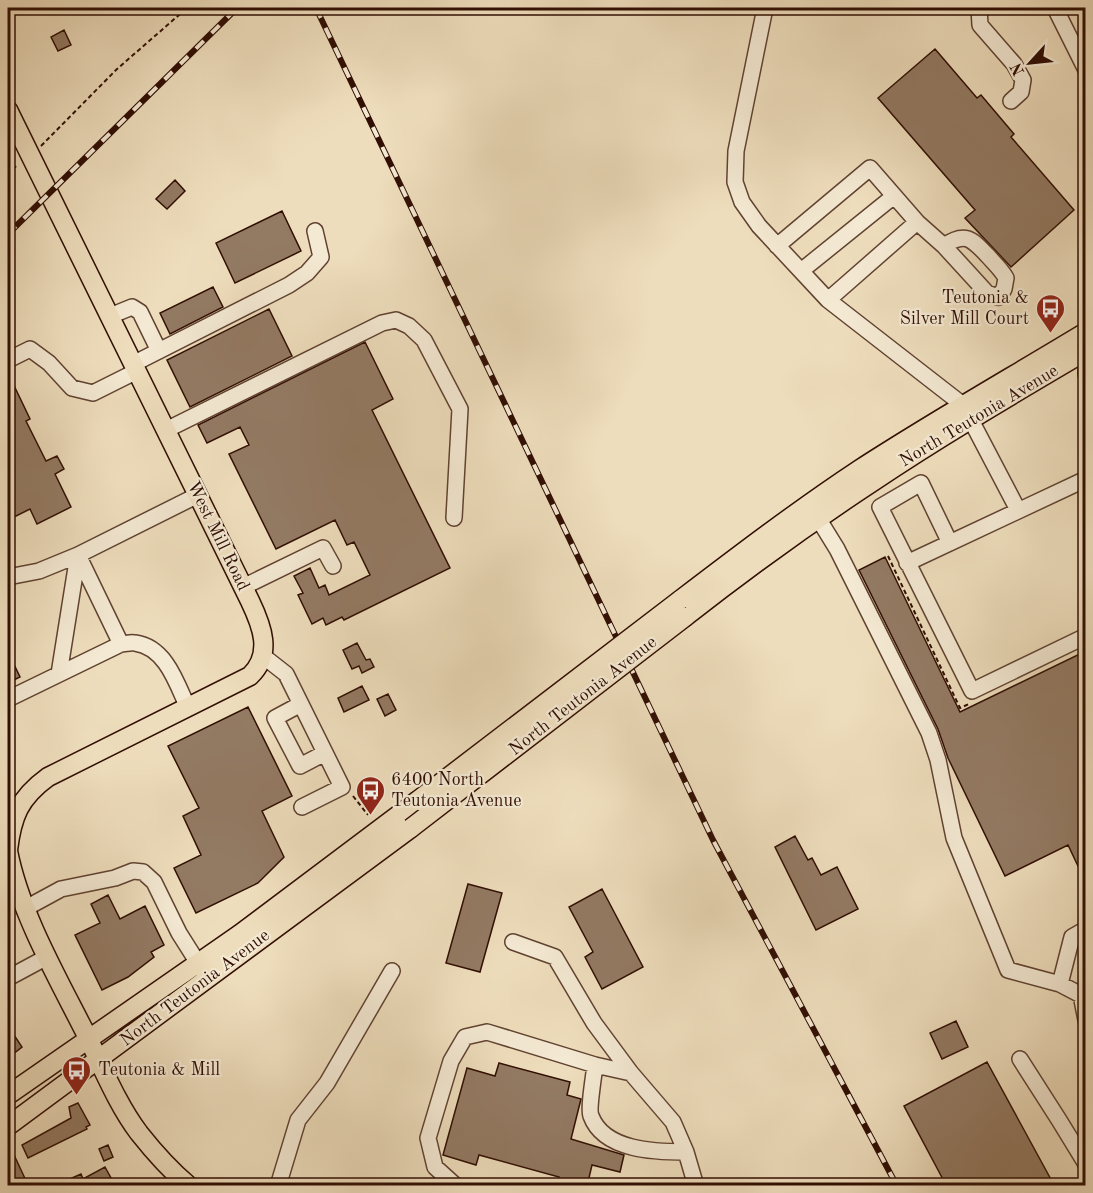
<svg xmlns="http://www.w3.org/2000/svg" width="1093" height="1193" font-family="'Old Standard TT',serif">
<rect width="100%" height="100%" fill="#eeddbc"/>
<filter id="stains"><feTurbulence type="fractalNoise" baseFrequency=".00333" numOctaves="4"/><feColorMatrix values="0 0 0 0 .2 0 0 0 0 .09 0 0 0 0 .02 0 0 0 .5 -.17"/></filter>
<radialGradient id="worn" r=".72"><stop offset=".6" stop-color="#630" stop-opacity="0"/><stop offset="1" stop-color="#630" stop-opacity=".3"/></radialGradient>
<path fill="#937a63" stroke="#300e03" stroke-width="1.5" d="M64 30 71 45 58 51 51 37Z
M935 49 977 98 981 95 1014 134 1011 137 1074 210 1011 267 965 218 975 210 878 98Z
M175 180 185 191 167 209 156 199Z
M282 211 301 251 235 283 216 243Z
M213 287 223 307 170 334 160 313Z
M269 309 292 356 190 407 167 360Z
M365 342 393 399 372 410 450 568 344 620 342 617 326 625 323 618 312 624 298 595 303 593 294 576 310 568 319 588 325 585 329 595 370 575 354 542 347 545 335 520 276 549 229 454 249 445 240 427 207 443 198 425Z
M8 373 30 419 26 421 46 461 57 456 64 469 55 474 71 507 37 524 30 509 8 520Z
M885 557 960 712 1086 651V863L1078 866 1068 845 1005 876 948 758 938 729 859 570Z
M357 643 366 660 370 659 374 667 362 673 359 666 352 669 343 650Z
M8 652 20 677 8 683Z
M362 686 369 700 344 712 338 698Z
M388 694 396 710 385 716 377 699Z
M248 707 292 796 262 811 284 857 258 883 196 913 174 868 201 855 183 816 199 808 168 746Z
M795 836 808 860 812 858 821 875 837 867 858 909 816 930 775 847Z
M468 884 502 893 480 972 446 963Z
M602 889 643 967 602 989 585 957 593 952 569 907Z
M108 895 120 919 145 906 164 945 151 952 154 957 128 977 102 990 75 935 100 923 91 904Z
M956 1021 968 1047 942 1059 930 1033Z
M8 1026 22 1047 8 1058Z
M987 1062 1054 1185H946L904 1106Z
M499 1063 570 1082 567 1095 581 1099 571 1139 624 1155 620 1172 592 1165 588 1182 582 1180 580 1185H556L559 1177 479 1155 476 1165 443 1155 467 1068 495 1076Z
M78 1103 90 1125 86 1127 87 1129 28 1158 22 1145 71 1118 69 1107Z
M8 1142 28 1185H11L8 1179Z
M108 1145 113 1157 104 1161 99 1149Z
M105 1167 111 1178 95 1185H56L81 1174 83 1179Z"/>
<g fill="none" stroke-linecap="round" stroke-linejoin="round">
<defs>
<path id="minor" d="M765 8 736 151 735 182 742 202 759 226 828 300 917 222 870 168 777 246
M979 8 980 25 1014 64 1023 80 1021 92 1011 101
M1055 8 1086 70
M917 222 944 246C965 231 972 239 988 256 994 263 1001 269 1006 278L1004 289 998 297 987 293 944 246
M801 271 894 196
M828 300 963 405 1018 510
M110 316 132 307 140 312 159 351
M8 360 30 349 49 363 72 388 93 393 137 371
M133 364 289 285 307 273 321 257 315 231
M1086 370V375
M166 430 382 323 396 320 409 326 424 340 460 409 454 518
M813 510 837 549 929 733 938 760 954 838 1008 970 1060 984 1081 995
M950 543 921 483 880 507 972 691 1086 636
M78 555 121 644
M907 563 1086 479
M8 577 39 571 78 555 198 495
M243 587 323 548 333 566
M263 656 286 674 342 787 302 807
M59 674 78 555
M8 699 121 644C125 644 131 642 135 643 166 647 177 684 188 708
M301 704 275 718 300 766 325 753
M26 908 61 889 115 878 133 871 143 872 154 882 179 933 203 971
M513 942 555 957 594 1023 631 1073 673 1122 686 1152 696 1186
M8 978 47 957
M1060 984 1072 937 1086 929
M1081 995 1086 1020
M1020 1059 1059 1120 1086 1164
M595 1065C594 1075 588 1109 591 1116 604 1151 656 1152 686 1152
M278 1186 298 1120 327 1083 392 971
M456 1186 435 1167 428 1138 451 1061 465 1037 487 1032 595 1065 631 1073"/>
<path id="major" d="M8 110 250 601C262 626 273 654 250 676L48 777C19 798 12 817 8 850
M680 600C739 555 798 510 860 469 934 421 1010 378 1086 332
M685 617C745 570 807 525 871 483 941 436 1013 394 1086 351
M8 851C20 914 60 982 89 1040 104 1071 118 1105 139 1133 154 1152 170 1170 189 1186
M8 1095 240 934 417 801
M8 1126 411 828"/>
</defs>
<use href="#minor" stroke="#604231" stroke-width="18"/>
<use href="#major" stroke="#300e03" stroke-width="21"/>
<path stroke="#300e03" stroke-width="2" stroke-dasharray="4.5 3" stroke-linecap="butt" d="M41 146 117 69 187 8
M8 175 18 164
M888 556 960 708 969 704
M353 796 368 815"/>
<use href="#minor" stroke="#f4e9d3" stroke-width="15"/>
<use href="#major" stroke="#eeddbc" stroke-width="18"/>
<defs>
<path id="rail" d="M316 8 713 840 897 1186
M8 234 237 8"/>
</defs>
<use href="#rail" stroke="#300e03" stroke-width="6"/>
<use href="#rail" stroke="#f4e9d3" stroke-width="4" stroke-dasharray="11" stroke-linecap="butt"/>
<defs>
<path id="major-bridge" d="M417 801 680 600
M411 828 685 617"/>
</defs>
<use href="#major-bridge" stroke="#300e03" stroke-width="21" stroke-linecap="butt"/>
<use href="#major-bridge" stroke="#eeddbc" stroke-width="18"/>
</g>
<defs>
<symbol id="bus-pin" viewBox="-11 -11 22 30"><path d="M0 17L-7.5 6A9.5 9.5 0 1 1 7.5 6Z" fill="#8f2418" stroke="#f4e9d3"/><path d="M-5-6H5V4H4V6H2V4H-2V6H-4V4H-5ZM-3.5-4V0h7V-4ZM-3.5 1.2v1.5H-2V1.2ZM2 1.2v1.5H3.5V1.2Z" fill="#fff"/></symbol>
</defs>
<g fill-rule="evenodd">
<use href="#bus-pin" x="1034" y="292" width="33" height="45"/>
<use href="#bus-pin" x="354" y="774" width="33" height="45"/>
<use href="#bus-pin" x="60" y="1054" width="33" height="45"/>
</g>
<g text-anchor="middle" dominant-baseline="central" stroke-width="4.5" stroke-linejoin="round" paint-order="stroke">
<g font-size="18" fill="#300e03" stroke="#f4e9d3" text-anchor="start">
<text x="1029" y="298" text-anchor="end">Teutonia &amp;<tspan x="1029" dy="21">Silver Mill Court</tspan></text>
<text x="391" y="780">6400 North<tspan x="391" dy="21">Teutonia Avenue</tspan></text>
<text x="98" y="1070">Teutonia &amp; Mill</text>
</g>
<g font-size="18" fill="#300e03" stroke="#f4e9d3">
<text transform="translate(979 416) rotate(-31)">North Teutonia Avenue</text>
<text transform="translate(218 536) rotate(64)">West Mill Road</text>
<text transform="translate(583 696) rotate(-38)">North Teutonia Avenue</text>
<text transform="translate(195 988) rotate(-37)">North Teutonia Avenue</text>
</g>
</g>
<rect width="1093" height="1193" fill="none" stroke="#eeddbc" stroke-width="30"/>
<rect x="9" y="9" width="1075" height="1175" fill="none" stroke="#300e03" stroke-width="3"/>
<rect x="15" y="15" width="1063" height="1163" fill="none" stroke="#300e03" stroke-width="1.5"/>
<g transform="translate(1030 63) rotate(243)" stroke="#f4e9d3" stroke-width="4.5" paint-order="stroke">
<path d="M0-4.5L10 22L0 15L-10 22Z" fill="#300e03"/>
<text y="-9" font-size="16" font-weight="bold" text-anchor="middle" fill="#300e03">N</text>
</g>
<rect width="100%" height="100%" filter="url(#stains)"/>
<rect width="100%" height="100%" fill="url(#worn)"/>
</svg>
